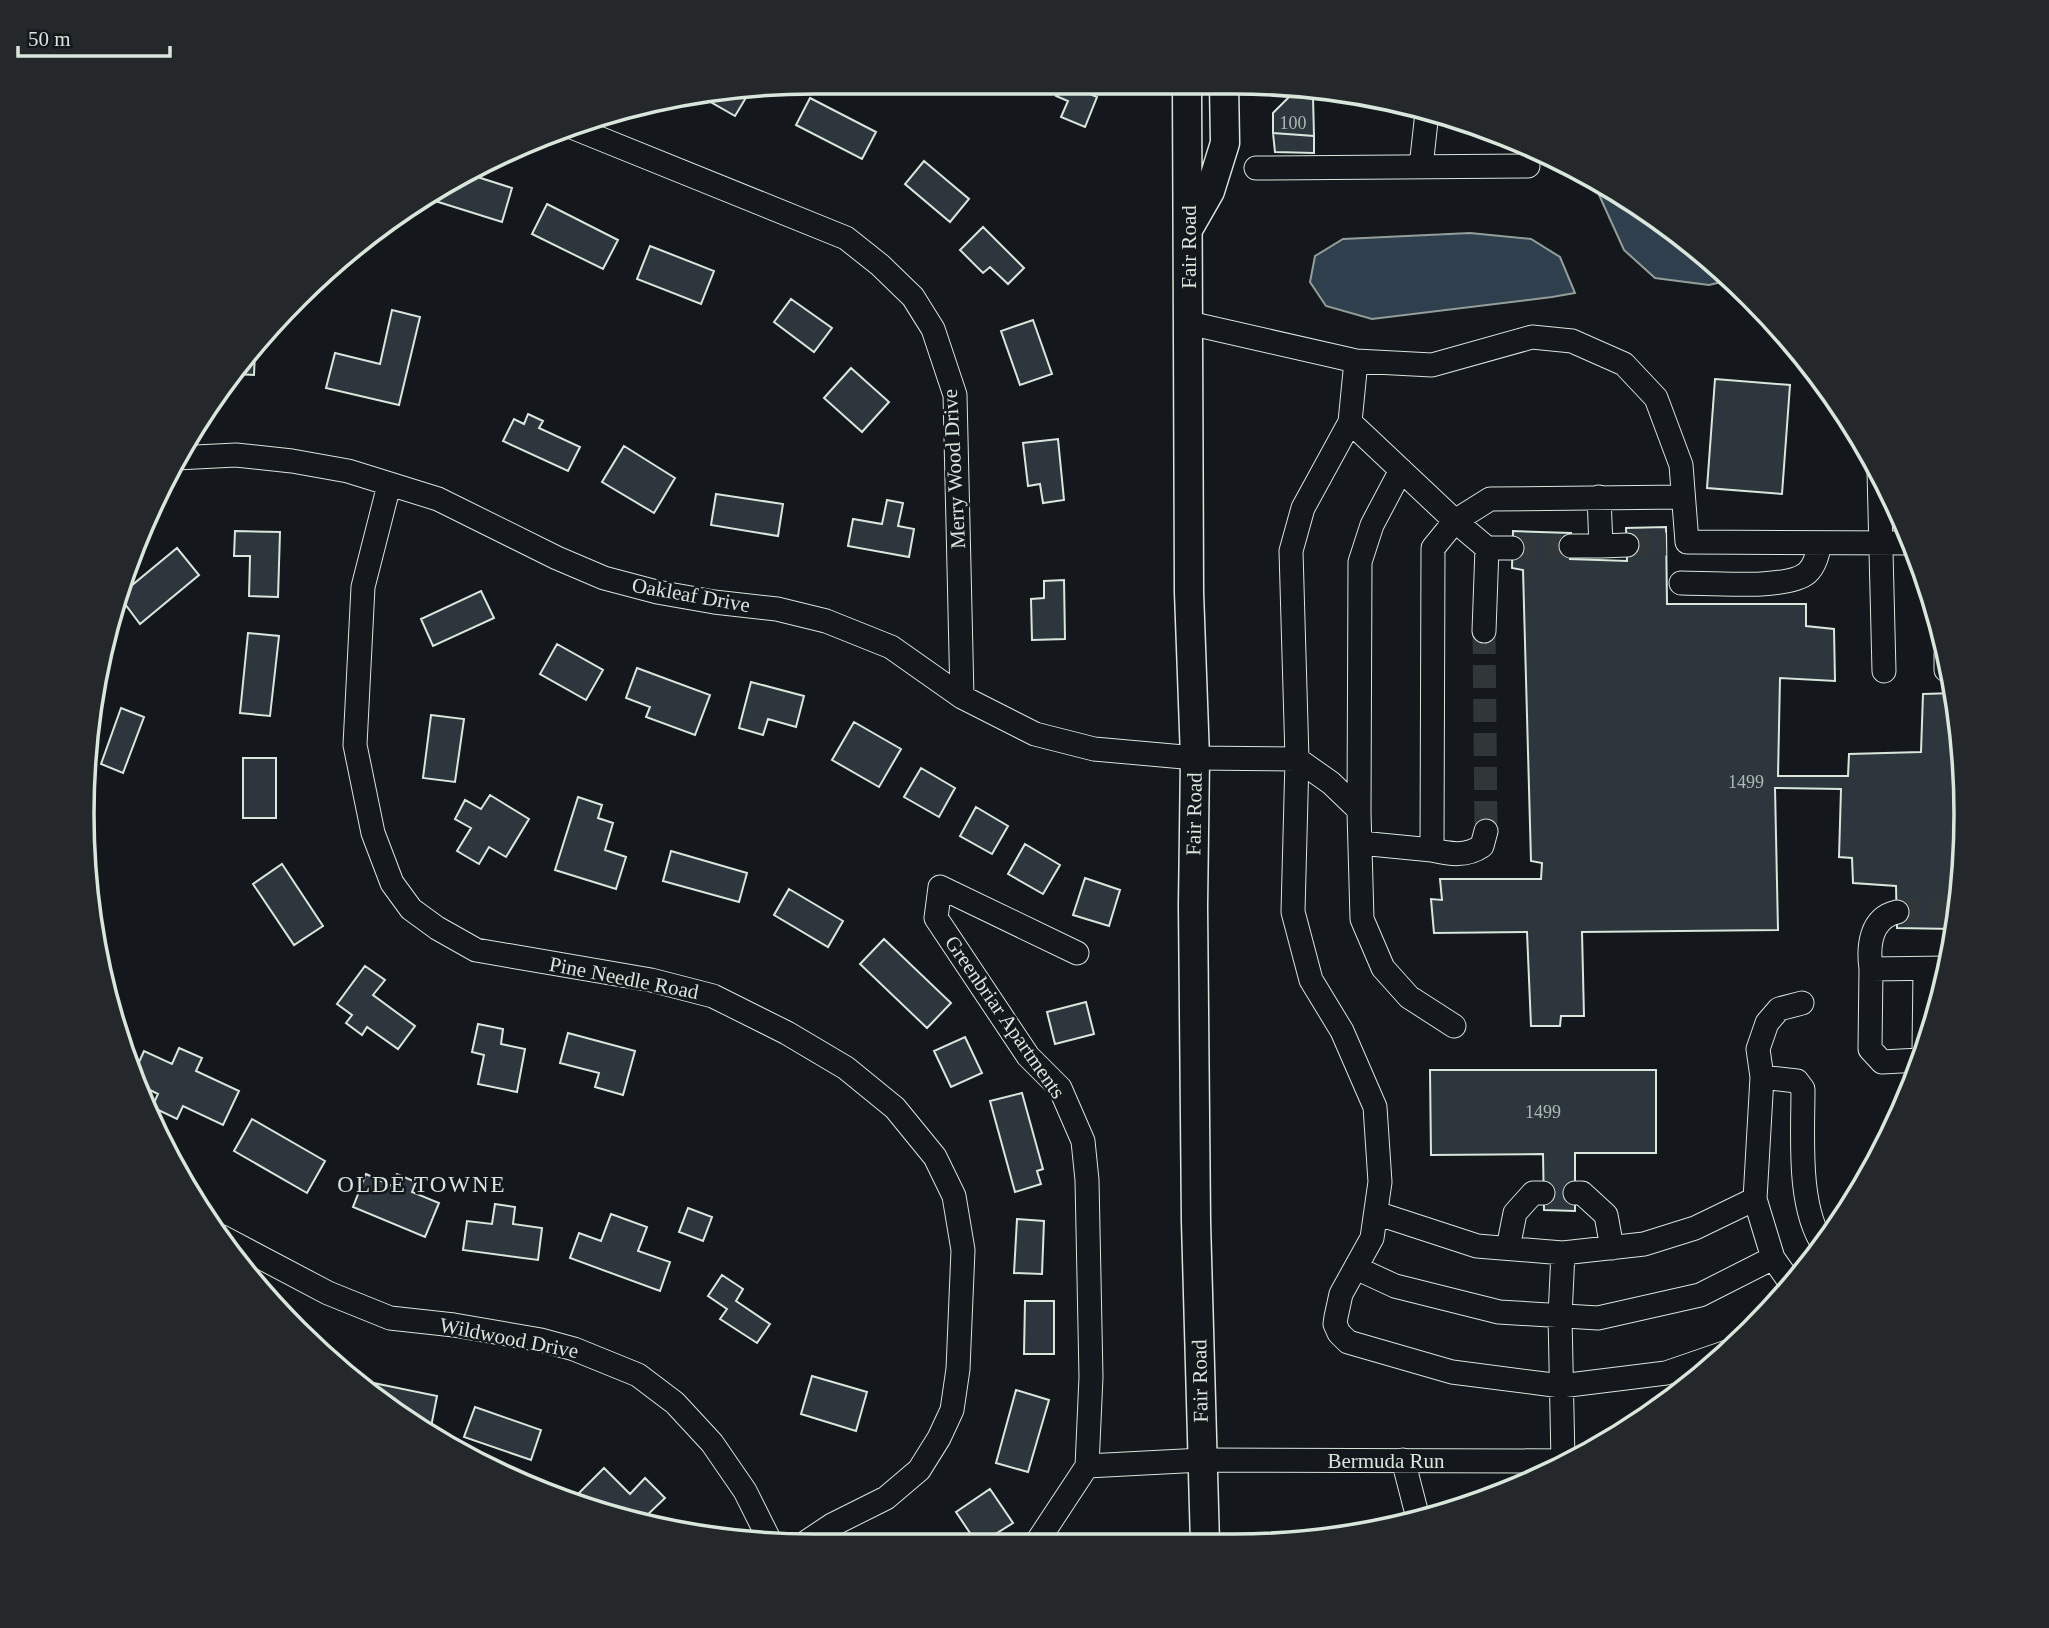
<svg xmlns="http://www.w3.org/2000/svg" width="2049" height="1628" font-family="Georgia,serif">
<rect width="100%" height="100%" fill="#14181c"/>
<path fill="#2f3f4d" stroke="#939e99" stroke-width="2" d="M1590 175 1601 180 1717 264 1727 273 1726 281 1709 285 1655 278 1624 250Z
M1470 233 1531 239 1560 257 1575 293 1552 297 1372 319 1326 306 1310 282 1315 256 1343 239Z"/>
<path fill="#2c363c" stroke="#d8e6dc" stroke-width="2" d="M1062 83H1087L1083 91 1097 97 1085 127 1061 117 1068 101 1056 96Z
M750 91 735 116 702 97Z
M1290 96 1313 97 1314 136 1273 133V113Z
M810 98 876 132 862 159 796 125Z
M1273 133 1314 136V153L1275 152Z
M924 161 969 199 950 222 905 184Z
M465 173 512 188 502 222 432 200 435 191 448 180Z
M547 204 618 240 603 269 532 234Z
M983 227 1024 268 1008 284 990 267 983 273 960 250Z
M650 246 714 271 701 304 637 279Z
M791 299 832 328 814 352 774 322Z
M392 310 420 317 399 405 326 388 335 353 380 364Z
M1033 320 1052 374 1020 385 1001 331Z
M255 351 254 375 237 374Z
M851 368 889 402 862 432 824 398Z
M1715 379 1790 385 1782 494 1707 488Z
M528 414 543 421 539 428 580 447 568 471 503 441 514 419 524 424Z
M1058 439 1064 500 1043 503 1040 484 1028 486 1023 443Z
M624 446 675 478 654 513 602 482Z
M716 494 783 504 778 536 711 525Z
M887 500 903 503 898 526 914 529 909 557 848 546 853 519 882 524Z
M1666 527 1667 604H1806V626L1834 629 1835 681 1780 678 1778 776H1848L1849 754 1921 752 1923 694 1955 693 1961 719 1965 862 1962 880 1958 881 1959 900 1954 929 1897 928 1896 886 1853 883 1852 858 1839 857 1841 789 1775 788 1778 930 1582 932 1584 1016H1561L1560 1026H1531L1527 932 1434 933 1431 899 1442 900 1440 879H1541L1542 863 1531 861 1523 570 1512 568 1513 531 1571 533 1570 559 1627 561 1626 528Z
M235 531 280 532 278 597 249 596 250 556H234Z
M177 548 199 575 140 624 119 596Z
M1064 580 1065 639 1032 640 1031 599 1044 598V581Z
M481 591 494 618 433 646 421 619Z
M248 633 279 636 270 716 240 713Z
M557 644 603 670 586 700 540 674Z
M637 668 710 695 695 735 646 717 650 707 626 698Z
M751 682 804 696 796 727 768 719 763 735 739 728Z
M121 708 144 717 123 773 101 764Z
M431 715 464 719 455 782 423 778Z
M854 722 901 749 879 787 832 760Z
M243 758H276V818H243Z
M921 768 955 788 939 817 904 797Z
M490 795 529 819 506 857 489 847 479 864 457 851 471 828 455 819 465 800 481 809Z
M578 797 602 805 598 818 613 823 605 850 626 857 616 889 555 870Z
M976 807 1008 826 992 854 960 836Z
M1025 844 1060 865 1043 894 1008 874Z
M671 851 747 873 739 902 663 881Z
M282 864 323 926 294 945 253 884Z
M1085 878 1120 890 1109 926 1073 915Z
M789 889 843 921 828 947 774 915Z
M884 939 951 1003 927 1028 860 964Z
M365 966 385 980 373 995 415 1026 398 1049 367 1027 362 1035 346 1023 352 1015 337 1004Z
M1086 1002 1094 1034 1055 1044 1047 1012Z
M478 1024 503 1029 501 1044 525 1049 517 1092 478 1084 484 1055 472 1052Z
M568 1033 635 1051 623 1095 595 1087 599 1073 560 1063Z
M965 1037 982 1073 951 1087 934 1051Z
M179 1048 202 1058 196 1071 239 1091 223 1125 183 1106 177 1119 152 1107 158 1094 142 1086 135 1071 144 1051 172 1064Z
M1430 1070H1656V1153H1575V1211L1544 1210 1543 1154 1431 1155Z
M1022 1093 1043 1169 1037 1171 1041 1184 1015 1192 990 1101Z
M252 1119 325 1161 307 1193 234 1151Z
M366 1174 392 1186 397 1174 416 1182 412 1192 439 1203 425 1237 353 1207Z
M495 1204 515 1207 513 1224 542 1228 538 1260 463 1250 467 1221 492 1224Z
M688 1208 712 1217 703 1241 679 1232Z
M611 1214 647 1227 638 1251 670 1262 660 1291 570 1258 579 1233 601 1241Z
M1017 1219 1044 1221 1042 1274 1014 1273Z
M722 1275 743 1289 736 1301 770 1324 757 1343 720 1319 727 1309 708 1296Z
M1025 1301H1054V1354H1024Z
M812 1376 867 1392 856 1431 801 1414Z
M359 1380 437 1396 431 1427 407 1422Z
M1016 1390 1049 1400 1028 1472 996 1463Z
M475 1407 541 1430 531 1460 464 1437Z
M604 1468 630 1494 645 1478 665 1498 640 1522 586 1506 576 1496Z
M990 1489 1013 1523 978 1545 956 1512Z"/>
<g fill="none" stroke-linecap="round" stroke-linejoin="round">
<path stroke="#313739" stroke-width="23" stroke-dasharray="23 11" stroke-linecap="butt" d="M1627 545 1666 544
M1512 548 1571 546
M1484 631 1486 831
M1897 912H1957"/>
<defs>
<path id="minor" d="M574 128 846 238 880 265 913 297 933 329 955 395 962 697
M1421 167 1427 112
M1256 168 1528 166
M1189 323 1356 361 1432 365 1532 337 1572 341 1624 364 1656 398 1681 465 1687 542 1912 543
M1350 422 1455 521 1490 499 1683 497
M176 458 236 455 292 461 348 471 438 499 557 558 604 578 657 592 714 602 777 609 826 621 891 647 962 697 1035 734 1094 749 1195 758 1297 759 1291 551 1303 508 1350 422 1356 361
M1401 470 1372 525 1360 562 1359 812 1362 919 1383 968 1409 997 1454 1026
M1879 471 1884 671
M389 485 363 587 355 745 373 833 392 883 411 909 437 928 476 950 651 980 713 996 787 1033 846 1068 895 1108 935 1157 954 1196 963 1250 958 1369 952 1410 939 1438 919 1470 886 1498 832 1525 802 1545
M1571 546H1601L1599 497
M1601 546 1627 545
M1487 548H1512
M1681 583C1709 583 1787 590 1807 573 1815 566 1818 553 1820 543
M1946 655V670
M1359 810 1331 783 1297 759 1293 912 1311 980 1342 1031 1375 1107 1380 1182 1372 1238 1341 1294 1336 1317 1335 1324 1339 1333 1348 1342 1452 1372 1561 1386 1666 1373 1730 1351
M1360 843 1432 850 1433 548 1455 521 1487 548 1484 631
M1432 850C1450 854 1466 857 1482 846L1486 831
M1077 953 940 887 936 918 1028 1056 1060 1088 1083 1141 1087 1180 1091 1377 1087 1466
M1871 969C1868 947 1870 918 1897 912
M1924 1050 1925 969
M1920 1060 1882 1062 1870 1049 1871 969 1948 968
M1762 1077 1758 1049 1767 1023 1779 1009 1802 1003
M1575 1193H1582L1606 1215 1612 1248
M1755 1199 1762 1077 1797 1081 1803 1089C1803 1136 1797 1207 1824 1246
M1376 1213 1477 1246 1563 1253 1560 1316 1563 1461
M222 1237 328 1293 390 1318 454 1325 541 1340 574 1349 638 1375 675 1403 712 1443 745 1491 770 1541
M1508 1248 1515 1213 1533 1193H1543
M1563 1253 1644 1244 1695 1228 1755 1199 1773 1258
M1356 1268 1395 1286 1499 1312 1598 1318 1700 1295 1773 1258 1792 1285
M1403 1460 1419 1522
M1087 1466 1202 1460 1570 1461
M1035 1545 1087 1466"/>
<path id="major" d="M1187 83 1189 592 1195 758 1193 906 1196 1222 1205 1544
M1190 226 1210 191 1225 143 1224 84"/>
</defs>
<use href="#minor" stroke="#d8e6dc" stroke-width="25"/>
<use href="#major" stroke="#d8e6dc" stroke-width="31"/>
<use href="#minor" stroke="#14181c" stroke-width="23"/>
<use href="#major" stroke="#14181c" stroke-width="28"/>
</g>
<g text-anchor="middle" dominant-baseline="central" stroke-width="5" stroke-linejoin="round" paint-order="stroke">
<g font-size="18" fill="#adbab4">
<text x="1293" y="123">100</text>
<text x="1746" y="782">1499</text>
<text x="1543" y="1112">1499</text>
</g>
<g font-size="21" fill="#d8e6dc" stroke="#14181c">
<text transform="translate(1189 247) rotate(-90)">Fair Road</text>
<text transform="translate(954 469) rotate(-93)">Merry Wood Drive</text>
<text transform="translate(691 595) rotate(10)">Oakleaf Drive</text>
<text transform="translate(1194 814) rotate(-89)">Fair Road</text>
<text transform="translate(624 978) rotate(11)">Pine Needle Road</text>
<text transform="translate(1005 1017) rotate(55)">Greenbriar Apartments</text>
<text transform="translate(509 1338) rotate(11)">Wildwood Drive</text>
<text transform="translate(1200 1381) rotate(-91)">Fair Road</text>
<text x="1386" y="1461">Bermuda Run</text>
</g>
<g font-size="23" letter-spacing="2" fill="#d8e6dc" stroke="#14181c">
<text x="422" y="1184">OLDE TOWNE</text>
</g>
</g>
<path d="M0 0H2049V1628H0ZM814 94H1234A720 720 0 0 1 1954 814V814A720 720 0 0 1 1234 1534H814A720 720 0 0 1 94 814V814A720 720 0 0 1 814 94Z" fill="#24282b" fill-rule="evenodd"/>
<path fill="none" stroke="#d8e6dc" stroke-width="3.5" d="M814 94H1234A720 720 0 0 1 1954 814V814A720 720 0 0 1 1234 1534H814A720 720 0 0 1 94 814V814A720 720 0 0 1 814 94Z"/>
<path d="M18 46v10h152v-10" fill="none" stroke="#d8e6dc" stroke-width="3.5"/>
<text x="28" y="46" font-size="21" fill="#d8e6dc" stroke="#14181c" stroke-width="5" paint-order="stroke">50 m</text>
</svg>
